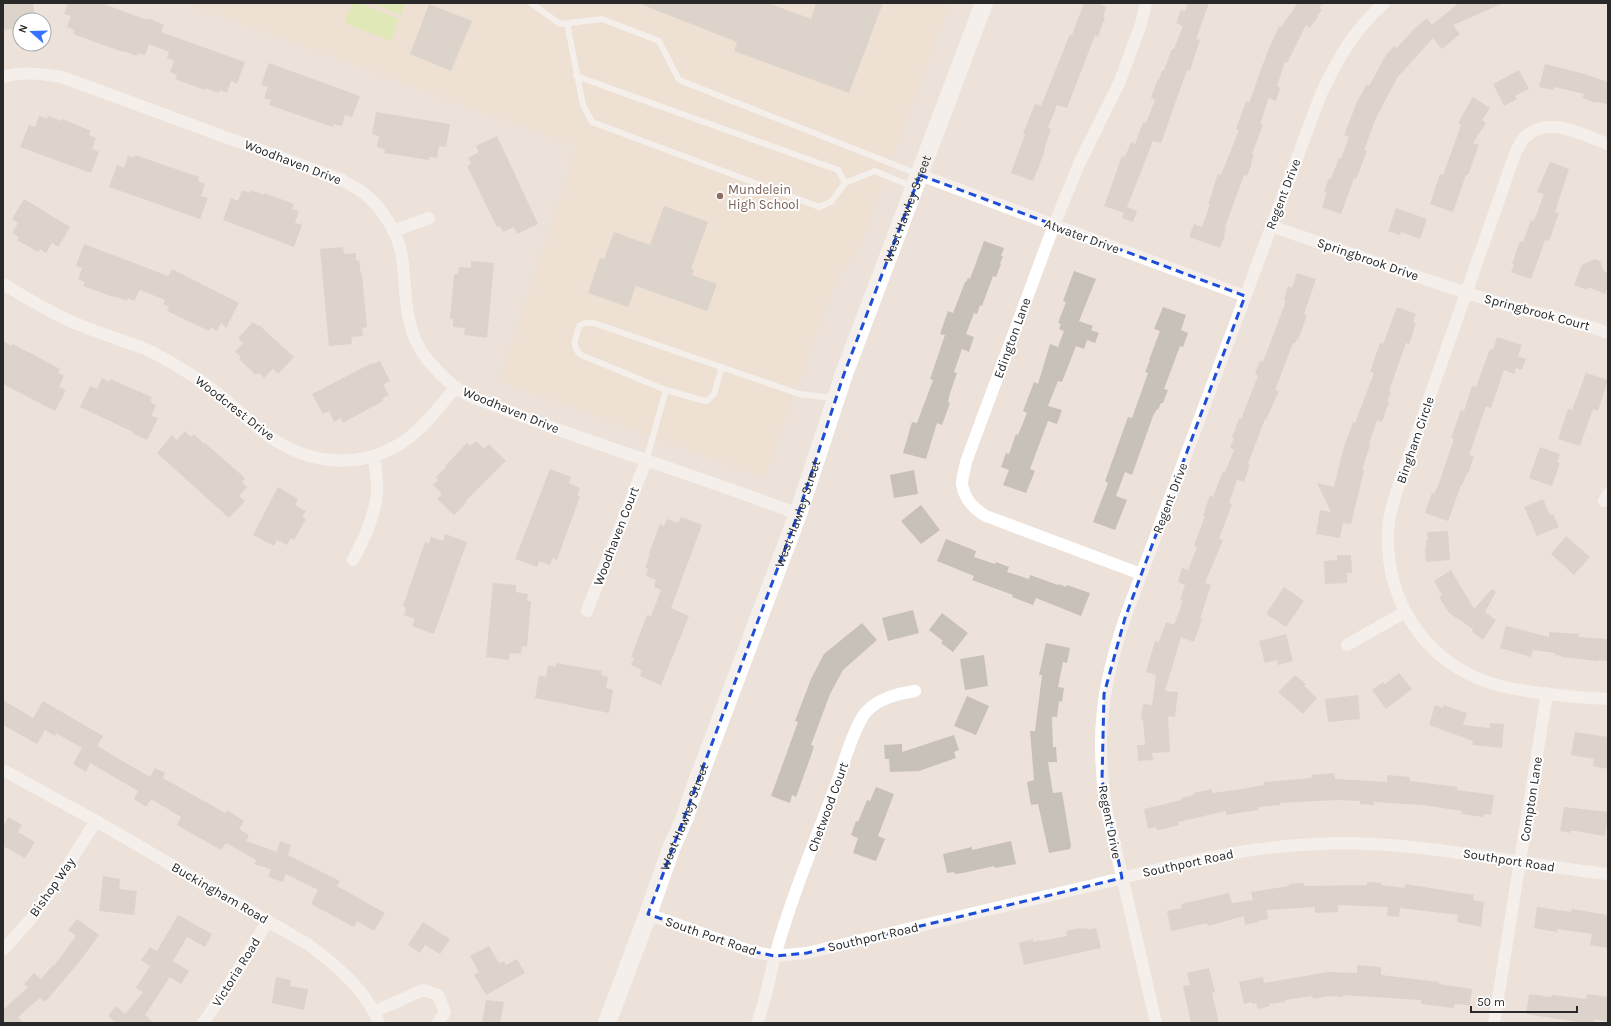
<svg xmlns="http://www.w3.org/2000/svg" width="1611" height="1026" font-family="Karla,sans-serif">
<rect width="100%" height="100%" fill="#ede2da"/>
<path fill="#f0dec8" d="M185 3H950L860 246 836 281 764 478 499 381 577 147Z"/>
<path fill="#d1ef8d" d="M352 3H358L399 19 391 41 344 23Z
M371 3H406L401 15Z"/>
<path fill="#c7c1b9" d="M3 3H33L35 20H20V28L3 30Z
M68 3H101L147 20 148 18 164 25 161 32 245 62 237 84 231 81 227 93 220 90 219 93 205 88V90L175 79 177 75 170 72 174 61 167 58 169 52 149 44 145 55 138 53 137 56 123 51V52L73 34 74 30 67 27 71 16 64 14Z
M638 3H768L811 19 816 3H883L849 93 734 51 737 42Z
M1084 3H1098L1105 6 1106 8 1103 17H1105L1098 37 1095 35 1067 108 1057 105 1048 128 1051 129 1044 150 1045 151 1033 181 1011 173 1025 135 1023 134 1035 104 1041 106 1070 34 1072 35Z
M1188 3H1209L1196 39 1200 40 1190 71 1187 70 1161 143 1153 141 1127 207 1137 211 1133 222 1122 218 1124 213 1104 206 1122 156 1125 157 1131 142 1135 144 1143 122 1146 123 1155 100 1151 98 1158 79 1159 80 1162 71 1164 70 1172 49H1174L1183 26 1176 23 1181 10 1185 11Z
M1298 3H1323L1319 8 1322 10 1317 16 1318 17 1310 28 1306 25 1287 63 1285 62 1277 86 1280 88 1276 101 1269 98 1260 124 1263 125 1252 154 1254 155 1251 162 1252 163 1247 176 1244 175 1225 227 1226 228 1224 235H1225L1220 248 1189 237 1194 224 1202 227 1210 205 1208 204 1213 191H1212L1218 174 1221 175 1239 130 1236 129 1246 101 1249 103 1267 53 1279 26 1281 27Z
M1459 3H1504L1453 25 1460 34 1442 49 1433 38 1397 78 1376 118 1364 150 1367 151 1356 179 1354 178 1341 214 1322 207 1327 192 1324 191 1329 178 1331 179 1339 158 1341 159 1349 137 1344 135 1357 102 1367 84 1369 86 1386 55 1394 46 1397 48 1414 29 1427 18 1432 25Z
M429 4 472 21 451 71 410 54Z
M269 63 360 96 352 117 345 115 342 126 334 124 333 127 269 105 271 100 264 98 268 87 261 85Z
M1545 64 1581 73 1608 82V104L1596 102V103L1582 98 1584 94 1554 87 1553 90 1539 87Z
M1519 70 1529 89 1515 96 1517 99 1504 106 1493 84Z
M1473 97 1490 108 1482 120 1486 123 1473 143 1479 145 1468 175H1466L1453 212 1430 204 1440 174 1443 175 1461 125 1458 123Z
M376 112 450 124 446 147 439 146 437 158 430 157 429 160 384 153 385 149 377 147 379 136 372 134Z
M39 116 47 119 48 116 61 121 62 119 91 131 89 135 96 138 92 149 99 152 91 173 20 147 29 125 35 127Z
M497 136 538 224 517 234 514 227 503 232 500 226 497 227 467 166 471 164 468 158 479 152 476 146Z
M135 155 199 177 198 181 205 184 201 196 208 198 200 219 109 187 117 165 124 168 128 156 134 158Z
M1550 162 1569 169 1555 212 1559 213 1549 241 1545 240 1531 279 1511 272 1514 264H1512L1520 241 1523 242 1531 220 1534 221 1544 194 1537 192Z
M242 190 250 193 251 190 264 195V193L294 204 292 209 299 211 295 223 302 225 294 247 223 220 231 198 238 201Z
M24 199 70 227 58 247 52 243 46 253 40 249 38 252 17 240 19 237 12 233 18 223 12 219Z
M664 206 708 222 691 269 694 270 692 275 717 284 707 311 636 286 628 307 588 293 600 258 604 259 614 232 650 245Z
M1396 208 1427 219 1420 239 1401 232 1400 235 1388 231Z
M984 241 1004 248 1001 256H1003L1000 264H1001L996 277 993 276 982 306 980 305 977 314 974 313 966 334 974 337 969 352 962 349 954 372 957 373 950 393 948 402 950 403 942 425 937 423 926 459 903 453 912 422 917 423 933 380 930 379 945 335 940 334 948 311 953 313 965 282H966L968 278 970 279Z
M84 244 168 276 172 269 239 303 226 328 221 323 217 331 210 327 209 331 167 311 169 307 163 304 165 300 140 290 134 301 128 298 127 301 113 296V297L83 286 85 282 78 279 82 268 76 266Z
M343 247 344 254 356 253V261L359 260 361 275 362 274 367 327 362 328 363 336 351 337 352 344 329 346 320 249Z
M1595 259 1600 261 1604 271 1608 273V287L1605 294 1588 287 1587 290 1574 285 1582 265Z
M471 261 494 263 487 338 464 335 465 328 453 327V319H450L454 274H458L459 267 471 268Z
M1074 271 1096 279 1079 321 1093 326 1091 330 1099 333 1095 343 1087 340 1084 349 1076 346 1062 382 1058 381 1048 406 1062 410 1057 424 1048 421 1030 469 1035 471 1026 493 1003 485 1009 470 1001 467 1006 453 1009 454 1016 434 1018 435 1027 413 1023 411 1034 382 1038 384 1050 344 1058 347 1064 331 1059 329 1061 324 1058 323 1066 302 1063 301Z
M1297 273 1316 279 1304 314 1307 315 1298 340 1297 339 1295 343H1293L1275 390 1279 391 1266 420 1265 419 1248 464 1250 465 1244 482 1237 480 1229 503 1232 504 1219 539 1223 540 1205 583 1211 585 1200 619H1202L1194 642 1181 637 1165 691 1178 692 1175 717 1168 716 1170 752 1152 753 1153 760 1138 761 1137 745H1145L1143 720 1141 719 1143 704 1152 705 1156 675 1146 672 1155 641 1159 642 1166 622 1174 625 1183 601 1180 600 1185 585 1178 582 1182 568 1188 570 1197 547 1194 546 1205 516H1203L1210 495 1213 497 1223 471 1225 472 1234 450 1230 448 1234 438H1232L1239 418 1241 419 1258 376 1255 374 1260 361 1263 362 1286 301 1284 300 1288 286 1292 288Z
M1163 307 1186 315 1181 330 1188 333 1183 347 1180 346 1164 389 1168 390 1163 403H1161L1158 410 1157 409 1153 416 1132 475 1125 472 1116 496 1127 500 1115 530 1093 522 1108 483 1105 481 1128 417 1132 418 1148 373 1145 372 1150 360H1149L1160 331 1154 329Z
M1397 307 1416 314 1413 322 1416 323 1413 330H1414L1409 344 1406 343 1389 391 1391 392 1387 401 1389 402 1382 422 1377 420 1369 444 1370 445 1362 470 1364 471 1351 524 1343 523 1340 538 1316 534 1320 510 1331 512 1317 483 1334 487 1343 450 1353 422 1355 423 1374 373 1370 372 1380 343 1383 344Z
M253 322 258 326 259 325 294 357 278 374 273 369 264 378 259 373 256 375 239 359 241 357 235 352 243 343 238 338Z
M1497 337 1522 345 1518 356 1526 359 1522 370 1516 368 1514 374 1504 370 1491 408 1486 406 1469 455 1474 456 1468 474 1467 473 1462 486 1461 485 1448 521 1425 513 1432 493 1434 494 1438 486 1454 439 1451 438 1461 410 1464 411 1472 386 1476 387 1490 349 1493 350Z
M3 341 12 346 13 344 60 369 58 372 64 376 59 387 66 390 55 411 3 384Z
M380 361 390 381 383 385 389 395 382 398 383 401 343 423 341 418 334 422 329 411 323 414 312 394 372 363 373 364Z
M1586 373 1608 380 1598 411 1593 409 1580 446 1558 439 1568 409 1572 410Z
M102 378 109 382 110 379 152 397 150 402 156 405 151 416 158 418 147 440 132 433 133 432 80 407 90 386 97 389Z
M185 431 191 437 194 434 204 444 205 443 245 478 242 482 247 487 239 496 245 501 229 518 157 453 172 435 177 440Z
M476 441 484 449 489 444 506 461 465 502 466 503 454 515 437 499 442 494 433 485 438 480 436 477 446 467 445 466 467 443 470 446Z
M1540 447 1560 454 1557 462 1560 463 1552 486 1529 478Z
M550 469 571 477 569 483 580 488 577 495 580 496 557 560 553 558 550 565 539 561 537 567 515 559Z
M914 470 918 494 894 498 890 475Z
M278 487 298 499 295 505 306 511 302 517 306 519 294 540 291 538 287 545 277 540 274 546 253 535Z
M1543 499 1550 515 1553 514 1559 527 1537 536 1524 507Z
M921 505 940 530 921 544 901 521Z
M681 517 702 525 671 608 689 616 661 685 640 676 642 670 631 665 634 658 631 657 647 615 651 616 661 590 654 587 656 580 646 576 648 569 645 568 650 554H649L660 524 664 526 667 519 678 523Z
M1448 531 1450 560 1426 562 1425 548H1426V540H1428L1427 532Z
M445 534 467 542 434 634 412 626 415 619 404 615 406 608 403 606 425 542 429 544 431 537 443 541Z
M1566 536 1590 557 1574 575 1551 554Z
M946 539 976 551 974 557 995 564 996 562 1009 567 1007 572 1029 579 1030 575 1058 585 1059 584 1066 587 1067 585 1090 593 1081 616 1036 598 1033 605 1012 597 1013 595 972 580 974 576 937 561Z
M1337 555H1351L1352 573H1347V583L1325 584 1324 561 1337 560Z
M1451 570 1474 609 1492 589 1496 592 1485 612 1496 620 1483 640 1472 632 1473 629 1449 613 1439 597 1442 595 1434 581Z
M493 583 516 585V592L528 594 527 601H531L527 647 522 646 521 654 510 653 509 660 486 657Z
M1284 587 1304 601 1286 627 1266 614Z
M913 610 919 633 888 641 882 618Z
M942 613 968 633 953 652 941 643 943 641 929 630Z
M862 623 877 640 843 670 830 694 811 745 814 746 812 753 796 797 792 795 790 803 771 796 798 722 795 721 811 679 824 654Z
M1506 626 1549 637V632L1579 634 1578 637 1608 639 1607 661 1598 660V661L1562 657V656L1555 655V653L1533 650 1531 657 1500 648Z
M1286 634 1293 661 1278 665 1277 660 1265 663 1259 641Z
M1046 643 1070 648 1067 663 1063 662 1058 687 1064 688 1062 702 1059 701 1057 717H1052L1053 747H1056L1057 762H1048L1053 793 1062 792 1071 846 1070 849 1049 853 1038 804 1031 805 1027 782 1034 780 1030 731H1035L1042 675H1039Z
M984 655 988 686 965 690 960 659Z
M556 663 602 671 601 675 608 677 606 688 613 690 609 713 535 698 539 675 546 677 548 665 556 667Z
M1399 673 1412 689 1386 709 1372 690 1383 682 1385 684Z
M1295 675 1306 684 1304 686 1317 698 1303 714 1278 692Z
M1358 695 1360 719 1328 722 1325 699Z
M967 696 989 706 976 735 954 726Z
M3 700 33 718 43 701 103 736 97 746 150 777 155 768 165 773 163 778 225 813 227 810 244 821 239 829 249 835 246 841 277 852 280 841 291 845 288 855 340 881 337 886 385 913 374 931 357 921 354 927 311 904 318 890 286 874 283 882 268 877 271 869 254 864 256 860 226 843 221 850 177 825 181 817 151 799 146 807 134 799 138 791 90 763 86 772 73 764 82 748 56 733 55 736 45 730 37 744 3 725Z
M1435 705 1443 708 1444 705 1467 713 1463 725 1490 728V723L1504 724 1502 748 1472 745 1473 741 1429 725Z
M1575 732 1608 737V769L1593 766 1594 759 1571 755Z
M954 735 959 750 954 752 956 758 919 771 890 772 889 759H885L884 745 902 744V752Z
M1334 773 1335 779 1387 782V775L1410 777V781L1458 787 1457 790 1494 795 1491 815 1484 814 1483 817 1476 816 1461 814 1462 811 1423 805 1374 802V805L1360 804V801L1337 800 1280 803V805L1258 807V810L1226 815V811L1178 822 1179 825 1164 829 1157 830 1156 827 1148 829 1144 809 1182 800 1181 798 1194 795V793L1212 789V793L1236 790 1264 785V782L1312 778 1311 775Z
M876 787 894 794 878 836 885 839 876 861 853 853 858 838 851 835 856 821 858 822 867 800 870 801Z
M1564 807 1608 812 1605 836 1575 831H1570V833L1560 831Z
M8 817 22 825 18 832 35 842 25 858 3 846V827Z
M1011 841 1016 864 995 868 994 866 963 873 955 874 954 872 947 873 943 854 972 847V850Z
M103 876 120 879 119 889 137 891 134 915 99 911Z
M1367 882 1381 883V885L1405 888V884L1474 895 1473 900 1484 902 1481 927 1457 922 1458 915 1400 908 1399 917 1387 916 1388 907 1338 905V912L1315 913V907L1267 910 1268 919 1258 921V922L1245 925 1244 916 1208 926 1207 923 1171 931 1167 911 1182 908 1181 904 1229 893 1232 903 1253 900 1251 892 1289 886V884L1304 883V886L1367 885Z
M1537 907 1571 912 1572 909 1608 915V948L1590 945 1592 934 1557 929V932L1534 928Z
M178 915 212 934 205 947 187 937 173 961 189 971 181 984 170 977 145 1015 154 1023H116L108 1016 116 1006 125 1014 143 992 136 988 150 966 141 960 150 947 157 951Z
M77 919 99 935 80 961 45 1002 40 998 18 1017 23 1023H3V1010L28 987 24 984 34 973 41 979 53 965 54 966 76 936 68 930Z
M423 922 450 939 440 954 425 945 420 953 408 945Z
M1080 928V929L1087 928 1088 930 1096 928 1101 948 1024 965 1019 943 1033 939V942L1041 940V941L1067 936 1066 931Z
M489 946 499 963 504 961 506 965 517 959 525 973 486 995 474 975 479 972 470 956Z
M1357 965 1381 967V975L1439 982V984L1472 989 1470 1005 1454 1004V1008L1421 1004V1000L1343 995V997L1328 996 1313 999 1312 996 1285 1000V1002L1269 1004 1270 1006 1258 1009 1256 1003 1252 1004V1002L1244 1004 1239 982 1263 977 1264 983 1328 972 1357 973Z
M1209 968 1215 992 1212 993 1219 1023H1191L1183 986 1190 985 1187 973Z
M276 977 291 980 290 986 308 989 304 1010 272 1003Z
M1529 994 1551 997 1552 995 1586 999 1587 994 1608 997V1022L1594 1019 1593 1023H1585L1526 1014Z
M486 1000 504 1002 500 1023H482Z"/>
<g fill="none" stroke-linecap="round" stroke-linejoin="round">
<path stroke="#fff" stroke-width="6" d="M531 3 560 24 602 19 659 41 679 80 918 174
M567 23 583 105 592 122 819 207 831 202 845 183 838 170 576 76
M845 183 875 171 913 187
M722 367 714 394 707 401 701 400 666 390 581 355C570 345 576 337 580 325L586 323H594L799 394 834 398
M646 461 666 390"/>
<path stroke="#fff" stroke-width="12" d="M3 77C22 71 42 74 62 77L342 180C350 185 359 189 366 195 383 209 399 235 402 257 407 292 403 329 426 358 437 371 450 385 464 393 473 399 484 401 493 405 516 414 539 423 562 431 640 459 720 484 798 514
M1608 144C1582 135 1548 114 1524 138 1521 141 1519 147 1516 151L1399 484C1394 500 1388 517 1388 534 1386 598 1421 656 1482 680 1515 693 1572 697 1608 699
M920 175 1245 296
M1271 226C1347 252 1423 280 1499 303 1535 314 1573 319 1608 333
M393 231 429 218
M3 284C27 298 52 314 77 324 99 333 121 340 143 348 160 355 177 366 193 376 220 392 241 415 266 434 310 467 367 471 411 436 428 423 442 403 456 387
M1604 501 1608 494
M353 560C365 538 375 516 377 492 378 481 375 468 374 457
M1141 574 986 516C974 509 964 498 962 484 962 477 965 469 966 462L1054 225 1079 164 1120 81 1141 24 1146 3
M587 611 646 461
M1347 645 1405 612
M3 770 96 821 309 945C337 966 365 989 379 1023
M648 914 750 951 775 956 807 953C903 930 998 907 1094 885 1166 867 1240 847 1315 844 1414 839 1510 863 1608 874
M3 950 31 919 61 876 96 821
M374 1012 423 990 438 995 445 1012 438 1023
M203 1023C227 991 246 955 268 921
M757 1023C766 1001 769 978 775 956 791 898 815 841 836 785 843 766 854 726 866 712 879 698 897 694 915 691
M1156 1023 1106 807C1095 735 1102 687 1125 618L1321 94C1338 58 1354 30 1384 3
M1494 1023 1547 693"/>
<path stroke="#fff" stroke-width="18" id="s1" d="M607 1023 648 914 671 849 685 817 694 790 798 514 844 374 984 3"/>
</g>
<path d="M0 0H1611V1026H0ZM920 175 1245 296 1125 618 1104 694 1102 780 1122 878 807 953 775 956 750 951 648 914 798 514 844 374Z" fill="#ede2da" fill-opacity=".55" fill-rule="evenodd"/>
<path fill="none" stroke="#1d4ed8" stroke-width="3" stroke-dasharray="8 5" stroke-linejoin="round" d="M920 175 1245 296 1125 618 1104 694 1102 780 1122 878 807 953 775 956 750 951 648 914 798 514 844 374Z"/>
<circle fill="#8d6e63" stroke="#fff" stroke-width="1.5" cx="720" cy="196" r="4"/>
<g text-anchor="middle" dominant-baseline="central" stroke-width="4" stroke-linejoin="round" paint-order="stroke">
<g font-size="13" fill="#292929" stroke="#fff">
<text transform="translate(293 162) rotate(21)">Woodhaven Drive</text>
<text transform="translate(1283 194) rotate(-69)">Regent Drive</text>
<text stroke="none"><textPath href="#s1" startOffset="868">West Hawley Street</textPath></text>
<text transform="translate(1082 236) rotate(20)">Atwater Drive</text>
<text transform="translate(1368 259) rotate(19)">Springbrook Drive</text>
<text transform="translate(1537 312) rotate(15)">Springbrook Court</text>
<text transform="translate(1012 338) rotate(-70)">Edington Lane</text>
<text transform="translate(235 408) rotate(38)">Woodcrest Drive</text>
<text transform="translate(511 410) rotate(22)">Woodhaven Drive</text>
<text transform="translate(1415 440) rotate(-71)">Bingham Circle</text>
<text transform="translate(1170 498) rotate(-69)">Regent Drive</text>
<text stroke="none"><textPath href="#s1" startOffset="544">West Hawley Street</textPath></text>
<text transform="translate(616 536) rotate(-69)">Woodhaven Court</text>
<text transform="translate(1531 799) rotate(-81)">Compton Lane</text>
<text transform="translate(828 807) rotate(-70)">Chetwood Court</text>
<text stroke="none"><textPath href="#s1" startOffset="220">West Hawley Street</textPath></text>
<text transform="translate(1110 822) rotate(79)">Regent Drive</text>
<text transform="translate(1509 860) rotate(9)">Southport Road</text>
<text transform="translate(1188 863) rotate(-12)">Southport Road</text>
<text transform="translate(52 887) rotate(-55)">Bishop Way</text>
<text transform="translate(220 893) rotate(30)">Buckingham Road</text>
<text transform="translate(711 936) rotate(19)">South Port Road</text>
<text transform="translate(873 937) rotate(-13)">Southport Road</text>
<text transform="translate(236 972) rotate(-58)">Victoria Road</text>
</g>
<g font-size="13" fill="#785e54" stroke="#fff" text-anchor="start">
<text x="728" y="189">Mundelein<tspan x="728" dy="15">High School</tspan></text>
</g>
</g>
<rect width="1611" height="1026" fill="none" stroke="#292929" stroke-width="8"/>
<g transform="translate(32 32) rotate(290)"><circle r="19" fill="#ffffff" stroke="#a9a9a9"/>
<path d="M0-3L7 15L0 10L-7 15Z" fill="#3472ff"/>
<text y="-6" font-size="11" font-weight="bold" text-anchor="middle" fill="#292929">N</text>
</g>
<path d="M1471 1006v6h106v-6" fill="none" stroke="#292929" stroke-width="2"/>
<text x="1477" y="1006" font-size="12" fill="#292929" stroke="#ffffff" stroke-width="3" paint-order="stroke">50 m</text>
</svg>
